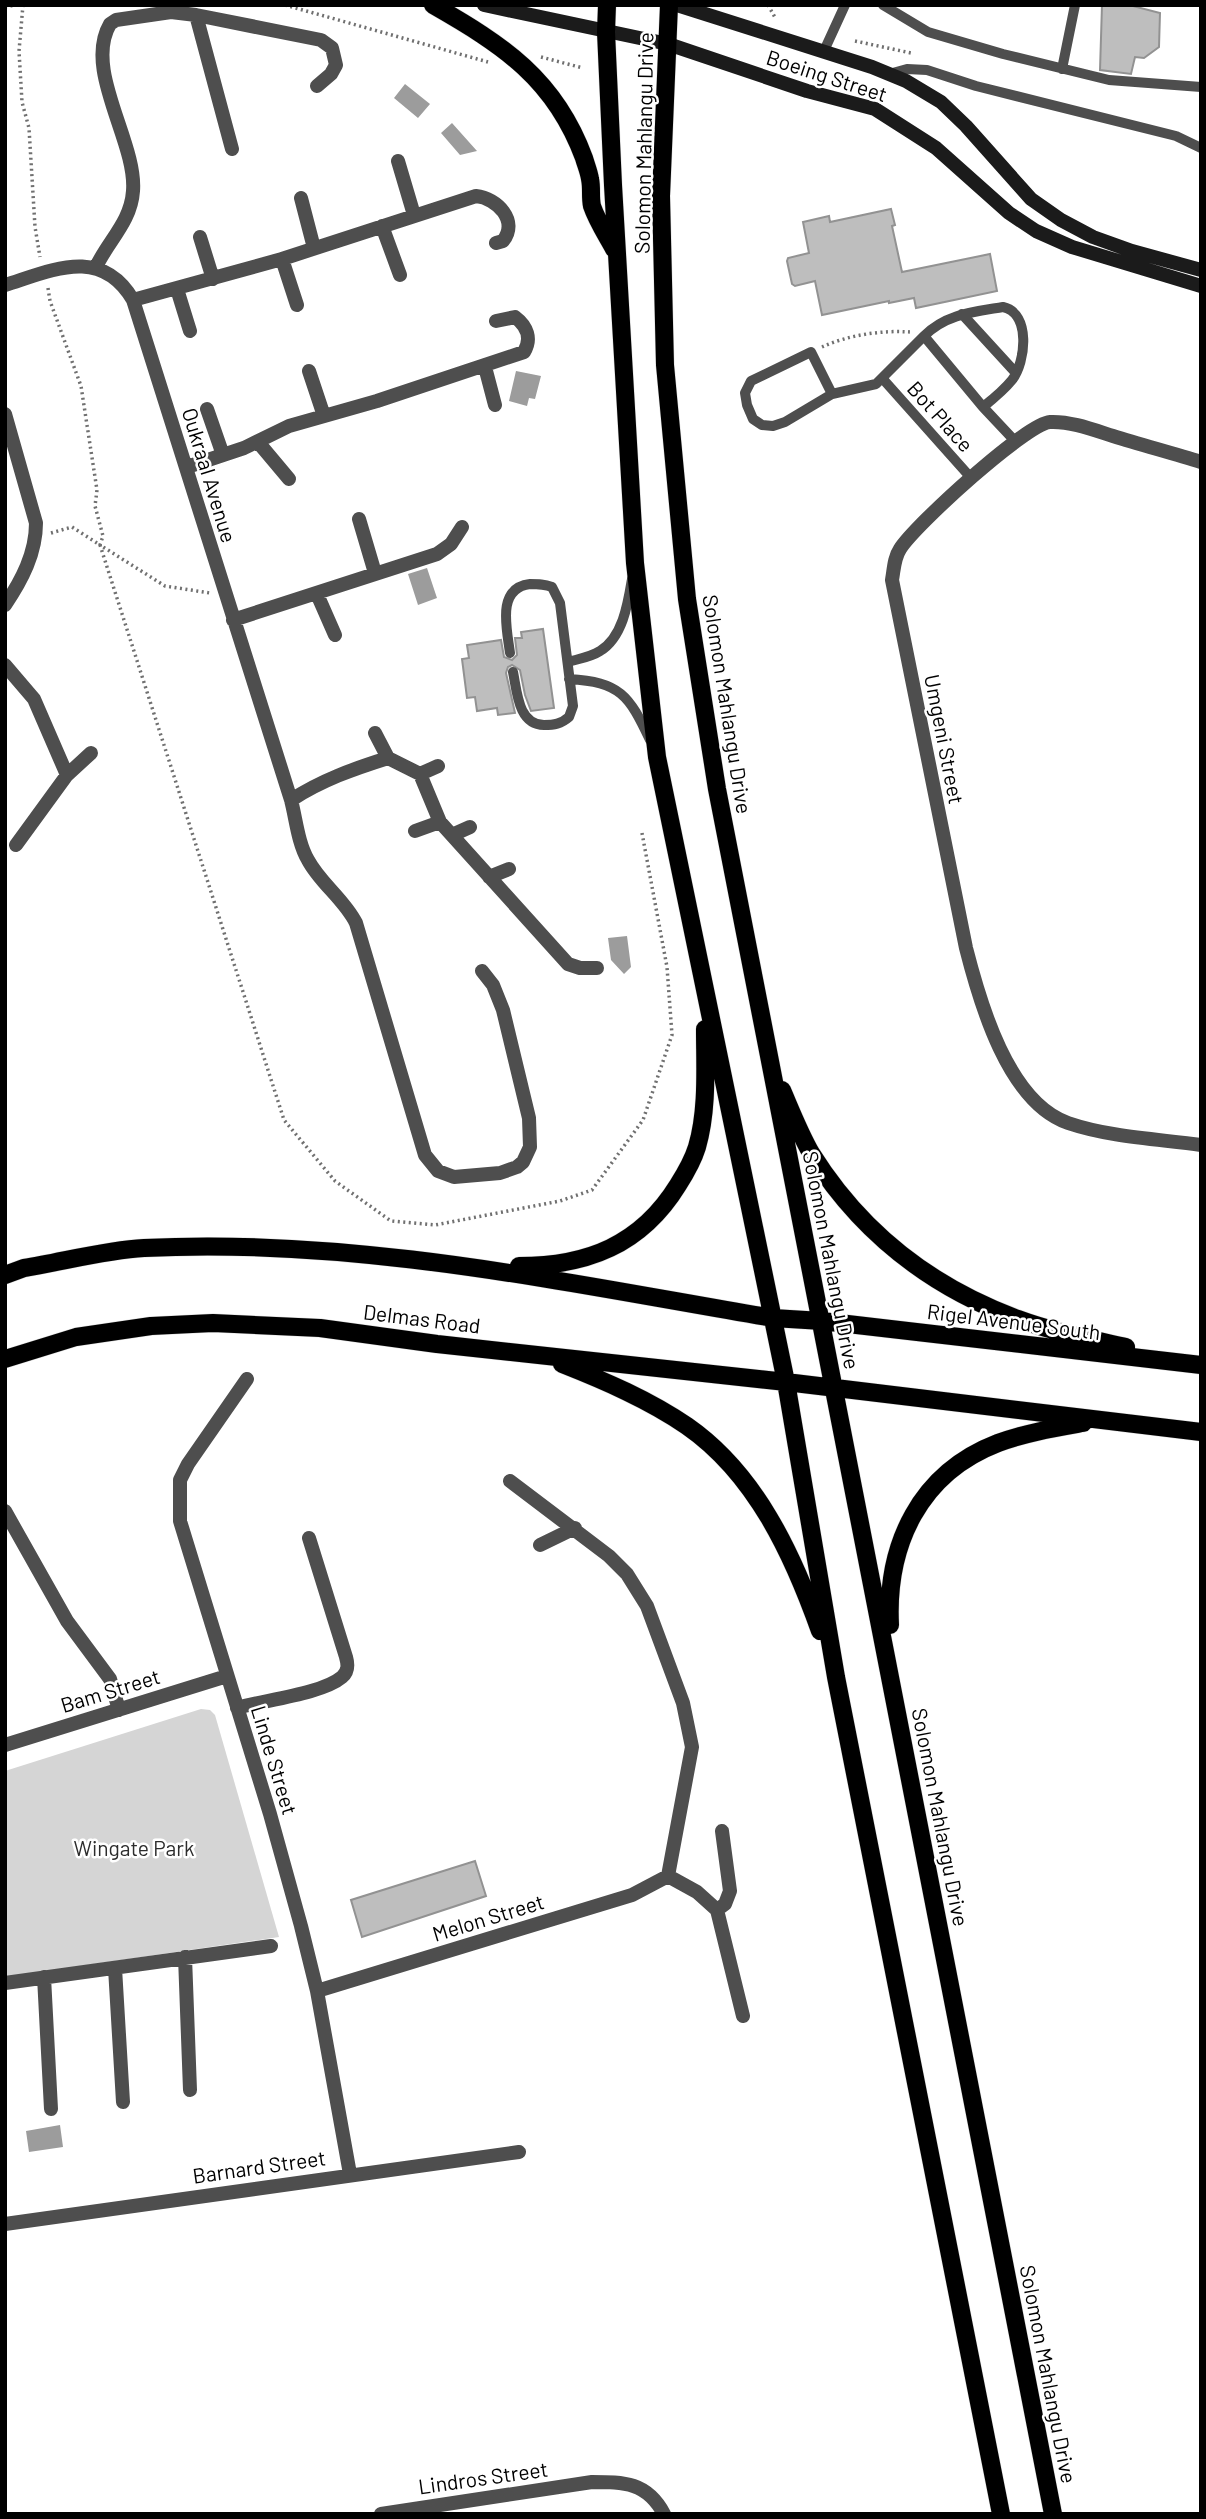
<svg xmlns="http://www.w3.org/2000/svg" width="1206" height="2519" font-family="Barlow,sans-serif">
<rect width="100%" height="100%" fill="#fff"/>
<path fill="#d5d5d5" d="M201 1709 210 1710 215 1715 279 1937 5 1977V1771Z"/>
<path fill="#9c9c9c" d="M405 84 430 104 418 118 394 98Z
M452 123 477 151 460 155 441 133Z
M516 371 541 376 535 399 529 398 527 406 509 401Z
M427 568 437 598 418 605 408 574Z
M627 936 631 967 624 974 611 960 608 938Z
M60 2125 63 2147 29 2152 26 2131Z"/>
<path fill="#bebebe" stroke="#929292" stroke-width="2" d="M1102 5 1133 6 1160 13 1159 47 1144 58 1135 57 1131 74 1100 70Z
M891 209 895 225 892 226 902 272 990 254 997 291 916 308 914 298 889 303V301L822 315 815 281 795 286 792 284 787 261 788 258 809 253 803 222 829 216 830 222Z
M543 629 554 708 531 711 525 695 520 670 512 665 508 667 506 673 515 713 498 715 497 708 477 711 475 697 467 698 462 659 469 658 467 645 501 640 504 657 512 660 517 655 515 638H522L521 632Z
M475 1861 486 1896 362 1937 351 1900Z"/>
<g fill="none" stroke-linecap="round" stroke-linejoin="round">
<defs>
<path id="primary" d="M433 5C503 45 555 79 584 158 586 165 589 172 590 179 592 188 590 197 592 206 597 221 607 236 614 249
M607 5 606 32 613 185 635 563 657 757 786 1382 836 1677 1001 2514
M669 5 661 196 665 365 687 599 717 789 1053 2514
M782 1090C791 1111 800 1134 811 1153 861 1233 931 1287 1018 1319 1053 1332 1090 1339 1126 1347
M519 1266C587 1266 641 1245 678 1185 685 1174 693 1160 697 1147 708 1109 705 1067 705 1029
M5 1275 24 1268C62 1262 105 1250 144 1248 355 1237 566 1283 773 1318L822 1321 1201 1365
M5 1359 76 1337 151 1326 213 1323 320 1328 437 1344 786 1382 1201 1432
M562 1364C605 1381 649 1400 687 1426 756 1474 793 1555 820 1631
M890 1625C886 1544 920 1473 998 1443 1025 1433 1055 1428 1083 1423"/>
</defs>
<use href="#primary" stroke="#dbdbdb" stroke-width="19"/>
<path stroke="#707070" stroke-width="3.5" stroke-dasharray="2 3.5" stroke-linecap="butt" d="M23 5 19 51 22 102 29 128 35 227 40 257
M285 5 488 62
M768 5 776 19
M5 7 15 5
M855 41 911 53
M541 57 583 68
M48 288 50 301 81 386 97 490 95 506 103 536 100 545 165 586 210 593
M822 347C848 335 882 330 910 332
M51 533 72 527 100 545 284 1120 335 1181 391 1221 435 1225 560 1201 592 1190 643 1120 672 1035 667 967 642 833"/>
<path stroke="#4e4e4e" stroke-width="10" d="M883 5 928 32 1003 54 1109 80 1201 87
M823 53 845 5
M1062 69 1075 5
M889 74 907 69 927 70 976 86 1176 136 1201 148
M962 314 1016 373
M882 378 972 479
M832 394 811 352 751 381 745 393 747 405 753 419 762 425 773 426 785 422 832 394 876 384 924 336
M983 407 924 336C946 314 973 312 1003 307 1031 313 1026 362 1012 380 1004 390 993 399 983 407L1015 441
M510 653C507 629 496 588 530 584 539 584 544 584 552 587L560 603 573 706 569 717C561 724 554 725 544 725 518 725 517 691 513 672
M568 662C578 659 591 657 600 651 623 637 628 603 632 579
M569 679C620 682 629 695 650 740"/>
<path stroke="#4e4e4e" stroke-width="14" d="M196 15 232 149
M398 161 414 215
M301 198 314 248
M382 226 400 275
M200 237 213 279
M282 259 297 305
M96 267C108 241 131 222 133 191 137 142 83 70 110 24L116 20 171 12 196 15 321 40 332 48 336 65 331 74 317 86
M5 285C53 270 101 246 133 300L291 800C296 819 298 843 308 860 320 883 344 899 356 923L425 1155 438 1171 454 1177 500 1173 517 1167 523 1162 530 1147 529 1118 503 1010 493 985 482 971
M177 289 190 331
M133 300 282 259 476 196C497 198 519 221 503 241L496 243
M485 367 495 405
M309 371 324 416
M207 409 223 455
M5 414 36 523C36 553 22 580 5 605
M258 442 289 479
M1201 462C1172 453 1142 445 1113 436 1094 430 1071 421 1050 422 1026 424 915 525 900 549 894 558 894 569 892 580L966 948C980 1003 1008 1102 1068 1123 1109 1137 1157 1139 1201 1145
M187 467 244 448 289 426 377 401 524 352C532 339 527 326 515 317L496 321
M359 519 375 573
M317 594 335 635
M233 620 437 554 451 544 462 527
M5 665 34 699 67 775
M375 733 388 758
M420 774 438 766
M291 800C322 780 353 769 388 758L420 774 440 822 568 964 580 968H597
M415 831 440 822
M452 835 470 827
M16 845 67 775 91 753
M489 877 509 869
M247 1379 188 1464 180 1480V1521L270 1814 301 1926 317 1991 350 2174
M510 1481 609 1556 627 1574 647 1606 683 1703 692 1747 668 1876
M5 1511 67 1621 110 1679 119 1710
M540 1545 575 1528
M237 1708C264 1700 322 1694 342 1677 349 1671 348 1664 346 1657L309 1538
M5 1745 227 1676
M668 1876 697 1892 717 1910 743 2016
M717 1910 725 1904 730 1891 722 1831
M185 1957 190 2090
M115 1968 123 2102
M44 1977 51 2109
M5 1983 271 1946
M317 1991 632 1895 668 1876
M5 2224 519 2152
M381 2514 592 2482C624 2482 647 2482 664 2514"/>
<path stroke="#1b1b1b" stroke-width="14" d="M484 5 668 44 807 91 875 109 936 148 1009 213 1036 231 1072 247 1201 286
M677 5 872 67 906 81 941 102 966 126 1031 199 1061 220 1093 237 1132 251 1201 270"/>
<use href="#primary" stroke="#000" stroke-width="18"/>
</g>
<g text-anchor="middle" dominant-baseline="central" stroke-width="5" stroke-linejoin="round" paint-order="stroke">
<g font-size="21" fill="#000" stroke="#fff">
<text transform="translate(827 75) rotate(18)">Boeing Street</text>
<text transform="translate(643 143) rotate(-89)">Solomon Mahlangu Drive</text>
<text transform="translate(941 416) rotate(48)">Bot Place</text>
<text transform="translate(210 475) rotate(73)">Oukraal Avenue</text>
<text transform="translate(728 704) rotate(81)">Solomon Mahlangu Drive</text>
<text transform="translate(945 739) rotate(79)">Umgeni Street</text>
<text transform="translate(832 1260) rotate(79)">Solomon Mahlangu Drive</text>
<text transform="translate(422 1318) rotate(7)">Delmas Road</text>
<text transform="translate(1014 1321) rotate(7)">Rigel Avenue South</text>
<text transform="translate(110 1690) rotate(-17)">Bam Street</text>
<text transform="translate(275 1760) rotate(73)">Linde Street</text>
<text transform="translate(941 1817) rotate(79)">Solomon Mahlangu Drive</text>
<text transform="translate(488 1917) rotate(-17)">Melon Street</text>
<text transform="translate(259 2166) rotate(-8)">Barnard Street</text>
<text transform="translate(1049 2374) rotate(79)">Solomon Mahlangu Drive</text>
<text transform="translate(483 2477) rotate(-8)">Lindros Street</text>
</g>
<g font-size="21" fill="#2c2c2c" stroke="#fff">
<text x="134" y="1847">Wingate Park</text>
</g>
</g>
<rect width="1206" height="2519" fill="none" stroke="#000000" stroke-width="14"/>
</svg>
